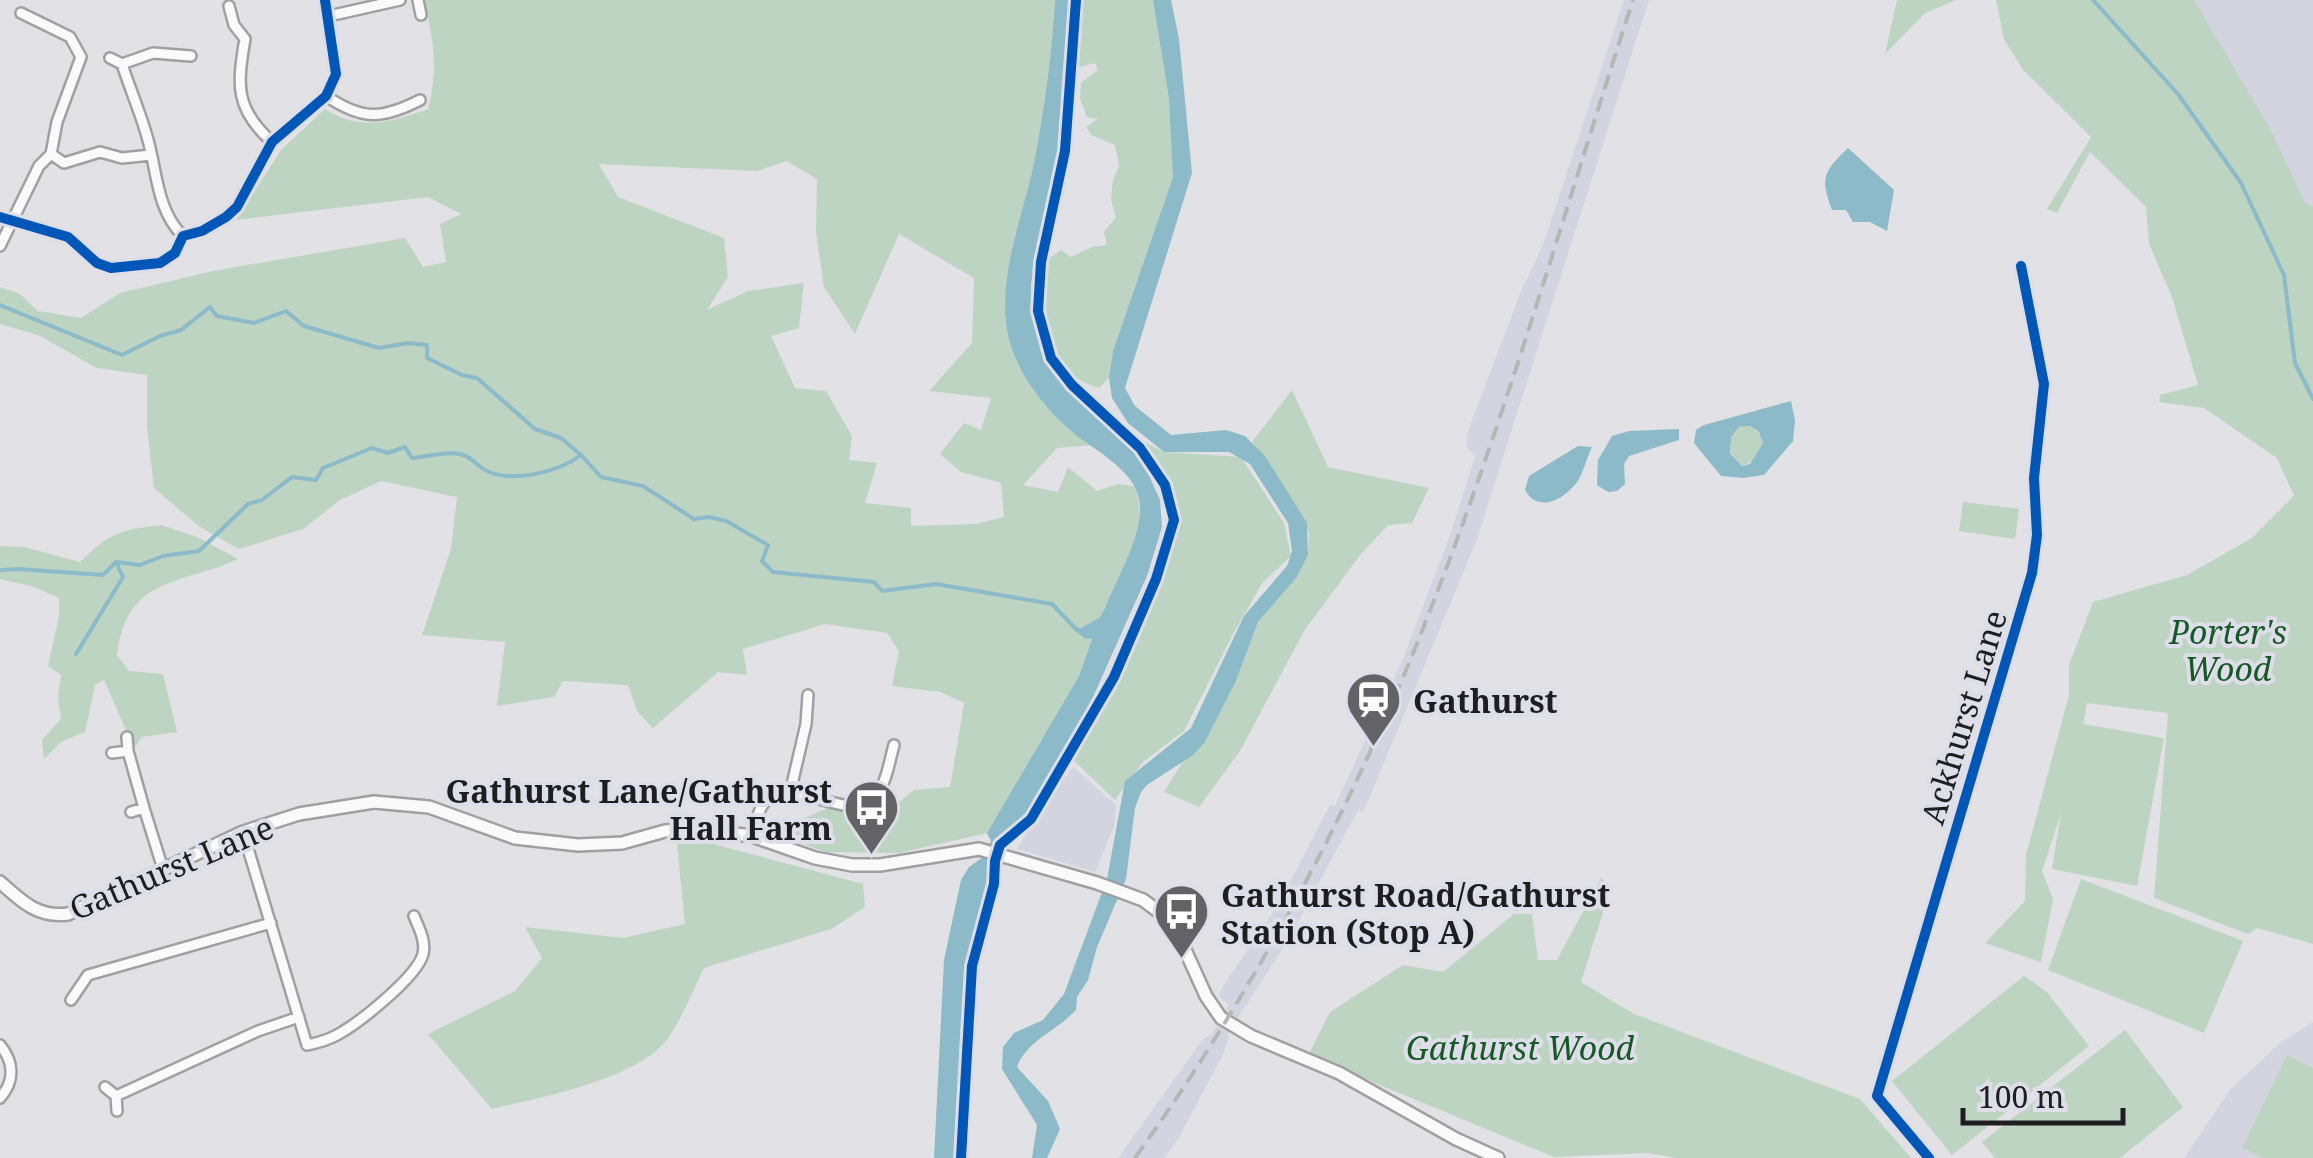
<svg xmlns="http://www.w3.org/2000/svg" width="2313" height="1158" font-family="'Noto Serif',serif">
<rect width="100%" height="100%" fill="#e1e1e6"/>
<path fill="#d4d4e0" d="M1624 0H1649L1476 542 1373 789 1363 812 1358 810 1290 937 1230 1030 1224 1053 1179 1137 1164 1158H1118L1203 1039 1212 1034 1229 1005 1219 996 1223 986 1278 905 1330 805 1335 806 1405 654 1452 530 1475 456 1466 446 1468 431 1521 291 1543 245Z
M2186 0H2313V214L2301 209Z
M1074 767 1116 805 1115 824 1095 872 1017 849 1049 797Z
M2313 1022V1158H2184L2230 1090 2281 1042Z"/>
<path fill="#bdd4c2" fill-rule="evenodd" d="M424 0H1055C1052 53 1046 106 1035 159 1027 199 1012 237 1007 277 998 346 1036 407 1091 445L1057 448 1023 485 1058 492 1068 467 1097 491 1118 484 1134 486C1152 523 1120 571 1106 606L1100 617 1076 631 1092 638 1079 676 987 833 899 853 825 852 772 832 830 807 889 810 914 790 950 787 964 703 940 692 892 686 899 651 887 633 825 624 743 649 747 675 718 672 653 728 637 711 628 685 563 681 554 697 497 706 505 642 422 635 451 549 457 497 381 481 340 500 303 529 239 549 200 527 154 488 147 427V375L97 368 38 335 0 324V287L20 294 38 311 81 318 120 293 213 271 405 238 423 267 446 262 440 224 461 214 428 197 236 220 281 150 325 109C359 132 392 122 428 109 439 69 433 39 424 0ZM787 161 817 179 816 232 824 287 855 334 899 234 974 278 972 343 929 391 991 398 981 430 964 423 940 454 961 472 1001 483 1004 517 976 524 911 526V508L865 503 877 463 849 460 852 436 826 391 795 388 771 336 799 328 804 283 748 291 707 310 728 277 724 238 618 197 599 164 757 171Z
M1078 0H1153C1164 57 1177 119 1173 177L1113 351 1109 378 1099 388C1044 373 1034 311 1044 262L1061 250 1071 257 1092 247 1107 245 1104 232 1116 217 1111 200 1113 180 1119 166 1115 145 1091 135 1086 127 1098 119 1087 117 1080 98 1081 83 1098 70 1095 63 1075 68Z
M1897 0H1956L1925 13 1885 54Z
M1996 0H2194L2272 132 2305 203 2313 207V944L2257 928 2248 934 2154 898 2168 713 2087 703 2083 724 2164 738 2137 886 2052 869 2061 813 2042 871 2053 899 2041 962 1985 943 2025 901 2026 855 2069 695V665L2093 602 2187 575 2252 538 2294 496 2277 458 2204 408 2159 402 2160 395 2198 385 2172 297 2149 244 2146 207 2090 152 2057 213 2047 209 2091 137 2023 70 2004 39Z
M1292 390 1328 467 1429 488 1412 523 1388 525 1360 555 1304 631 1240 751 1199 807 1164 792 1182 763 1205 742 1236 681 1258 622 1297 577 1308 555 1309 533 1300 512 1252 442Z
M1750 426 1761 435 1763 443 1752 461 1742 466 1730 452 1731 437 1739 427Z
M1144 442 1164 452 1241 457 1284 523 1291 556 1263 582 1233 634 1184 731 1143 762 1115 800 1074 761 1175 533 1172 486Z
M1963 502 2019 509 2015 539 1959 531Z
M161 525 197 537 238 559C179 586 127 576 117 655L129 671 163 674 177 732 142 737 134 748 104 680 95 685 85 732 61 742 44 759 42 740 61 719 58 697 61 675 48 666 59 616V598L31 586 0 579V546L24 547 80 562C110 533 119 530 161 525Z
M676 834 863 884 865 907 831 929 704 968C693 990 683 1016 669 1037 638 1080 541 1097 492 1109L428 1034 515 991 542 958 525 927 623 938 685 924Z
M1601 878 1611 887 1581 982 1634 1014 1860 1099 1911 1158H1676L1648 1153 1554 1157 1375 1083 1310 1052 1330 1012 1403 965 1443 972 1514 914H1532L1538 960H1557Z
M2081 879 2243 941 2204 1033 2048 970Z
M2024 976 2047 992 2089 1046 1952 1155 1892 1081Z
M2125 1030 2183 1107 2120 1158H1995L1982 1142Z
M2287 1055 2313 1068V1158H2263L2242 1148Z"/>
<path fill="#8cbac9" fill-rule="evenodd" d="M1055 0H1073L1065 119 1035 259 1031 286 1033 321 1049 366 1066 390 1142 460 1160 500 1162 527 1147 576 1093 697 1047 783 1018 825 1000 842 992 862 991 882 975 938 966 984 956 1158H934L944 960 961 880 969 867 983 857 991 841 987 833 1079 676 1092 639 1084 638 1076 631 1100 617 1106 606C1118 576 1141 539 1140 506 1139 473 1099 453 1076 435 1045 410 1013 369 1007 329 998 270 1024 215 1035 158 1045 106 1052 53 1055 0Z
M1153 0H1171L1179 39 1192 173 1125 388 1135 406 1171 435 1226 430 1245 436 1265 456 1307 523 1308 555 1297 577 1258 622 1236 681 1205 742 1193 755 1147 785 1141 792 1135 808 1126 879 1097 947 1088 980 1077 997 1076 1010C1058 1030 1027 1040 1017 1067L1048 1101 1060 1129 1047 1158H1032L1037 1125 1002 1069 1003 1047 1014 1033 1043 1020 1064 994 1107 879 1125 781 1191 728 1244 616 1287 566 1292 551 1288 523 1250 464 1229 452H1164L1128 423 1112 398 1109 378 1113 351 1173 177 1169 98Z
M1848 148 1894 190 1887 231 1870 222H1853L1846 210H1832C1820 178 1823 172 1848 148Z
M1791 401 1795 420 1793 441 1764 475 1743 478 1721 476 1694 443 1696 430 1704 425ZM1750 426 1759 432 1763 443 1750 464 1742 466 1730 453 1731 437 1739 427Z
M1679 429V440L1629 456 1624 464 1625 484 1617 491 1608 492 1597 485 1598 460 1612 436 1629 431Z
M1578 446 1592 447C1587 457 1584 470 1579 479 1567 498 1539 515 1525 490L1529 476Z"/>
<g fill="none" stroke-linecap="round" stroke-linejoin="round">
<path stroke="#8cbac9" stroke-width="4" d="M2093 0 2178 94 2241 183 2284 275 2295 363 2313 399
M0 305 122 355 160 336 181 330 210 307 217 316 254 323 286 311 304 326 379 348 408 343 427 345V358L462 375 477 378 535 429 561 438 581 455
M116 562 140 565 163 556 199 551 248 504 262 500 292 477 316 480 323 468 372 448 388 453 405 447 412 458C426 457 446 451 459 454 470 455 476 465 485 470 511 484 559 472 581 455L601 477 643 486 694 519 709 517 726 521 768 545 762 561 773 572 874 582 882 591 936 584 1052 604 1076 629 1082 631
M0 570 19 569 103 575 116 562 123 577 76 654"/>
<defs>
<path id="minor" d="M418 0 421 15
M229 6 234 25 245 39C237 85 235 109 272 142
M21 13 70 37 81 57
M329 16 400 0
M110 58 122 64 153 53 191 56
M122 64C130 89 141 114 148 140 157 172 157 211 183 236
M326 96C362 120 381 120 420 100
M51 154 64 163 100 152 122 158 151 155
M0 217 68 237 97 263 111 268 160 263 175 253 183 236 202 231 226 217 237 207 272 142 326 96 336 74 325 0
M0 246 39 166 51 154 57 122 81 57
M128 751 144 808 131 812
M112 753 128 751 127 737
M790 793 806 724 808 695
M144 808 163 869
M243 832 307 1045C317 1043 328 1040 337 1035 359 1023 417 977 423 954 426 941 419 928 414 916
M752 836C755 827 757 814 762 806 787 767 845 827 874 797 887 784 889 762 894 745
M71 1000 88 975 271 923
M0 1045C14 1062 15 1081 0 1098
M105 1087 116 1096 117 1111
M116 1096 258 1031 299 1017
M1929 1158 1877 1096 2032 573 2037 535 2034 478 2044 384 2021 266"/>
<path id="secondary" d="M0 882C21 901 38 918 68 914L243 832 299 814 374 802 429 807 515 838 578 845 622 843 665 831 694 829 752 836 815 858 852 865H880L979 849 1097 883 1143 900 1162 914 1177 932 1206 996 1221 1018 1251 1036 1339 1073 1456 1139 1498 1158"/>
</defs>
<use href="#minor" stroke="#a0a0a3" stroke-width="14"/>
<use href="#secondary" stroke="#a0a0a3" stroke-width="16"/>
<use href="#minor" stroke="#fafafb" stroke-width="9"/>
<use href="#secondary" stroke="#fafafb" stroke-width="11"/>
<path stroke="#b6b6b7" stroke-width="4" stroke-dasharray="15 8" stroke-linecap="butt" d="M1135 1158C1252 994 1350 813 1424 626 1505 422 1565 209 1633 0"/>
<defs>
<path id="cycleway" d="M0 217 68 237 97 263 111 268 160 263 175 253 183 236 202 231 226 217 237 207 272 142 326 96 336 74 325 0
M961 1158 972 966 994 884 995 861 1000 845 1031 819 1114 677 1156 579 1174 520 1165 485 1140 448 1072 385 1051 358 1038 311 1041 262 1065 151 1076 0
M1929 1158 1877 1096 2032 573 2037 535 2034 478 2044 384 2021 266"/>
</defs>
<use href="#cycleway" stroke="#dedee9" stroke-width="16"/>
<use href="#cycleway" stroke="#0057b8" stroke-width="10"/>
</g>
<defs>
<symbol id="station-pin" viewBox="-11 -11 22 30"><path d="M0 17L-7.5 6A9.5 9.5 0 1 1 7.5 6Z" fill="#626267" stroke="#dedee9"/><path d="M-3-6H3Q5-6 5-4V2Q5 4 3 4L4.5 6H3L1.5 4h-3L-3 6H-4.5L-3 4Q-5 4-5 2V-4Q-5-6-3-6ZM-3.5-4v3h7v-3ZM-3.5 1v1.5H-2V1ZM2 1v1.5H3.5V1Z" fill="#fff"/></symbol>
<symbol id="bus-pin" viewBox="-11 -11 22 30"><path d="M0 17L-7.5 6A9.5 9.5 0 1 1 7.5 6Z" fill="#626267" stroke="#dedee9"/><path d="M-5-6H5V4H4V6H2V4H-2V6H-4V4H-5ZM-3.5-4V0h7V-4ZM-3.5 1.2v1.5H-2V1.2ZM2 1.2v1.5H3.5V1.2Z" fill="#fff"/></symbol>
</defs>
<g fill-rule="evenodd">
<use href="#station-pin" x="1342" y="668" width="63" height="86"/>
<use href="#bus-pin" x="840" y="776" width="63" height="86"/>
<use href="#bus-pin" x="1150" y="880" width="63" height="86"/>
</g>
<g text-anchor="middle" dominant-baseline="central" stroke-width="8" stroke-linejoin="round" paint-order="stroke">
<g font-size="32" font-style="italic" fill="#165828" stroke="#dedee9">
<text x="2228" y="631">Porter's<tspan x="2228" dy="37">Wood</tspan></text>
<text x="1520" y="1047">Gathurst Wood</text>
</g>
<g font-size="32" font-weight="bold" fill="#1e1e22" stroke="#dedee9" text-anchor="start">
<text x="1413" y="700">Gathurst</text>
<text x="832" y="790" text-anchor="end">Gathurst Lane/Gathurst<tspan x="832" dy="37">Hall Farm</tspan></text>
<text x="1221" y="894">Gathurst Road/Gathurst<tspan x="1221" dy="37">Station (Stop A)</tspan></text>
</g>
<g font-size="32" fill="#1e1e22" stroke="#dedee9">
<text transform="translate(1963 717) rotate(-73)">Ackhurst Lane</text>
<text transform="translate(171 867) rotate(-23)">Gathurst Lane</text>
</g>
</g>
<path d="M1963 1108v15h160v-15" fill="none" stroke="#1e1e22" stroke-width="5"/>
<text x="1978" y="1108" font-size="30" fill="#1e1e22" stroke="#dedee9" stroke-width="8" paint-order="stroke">100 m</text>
</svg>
